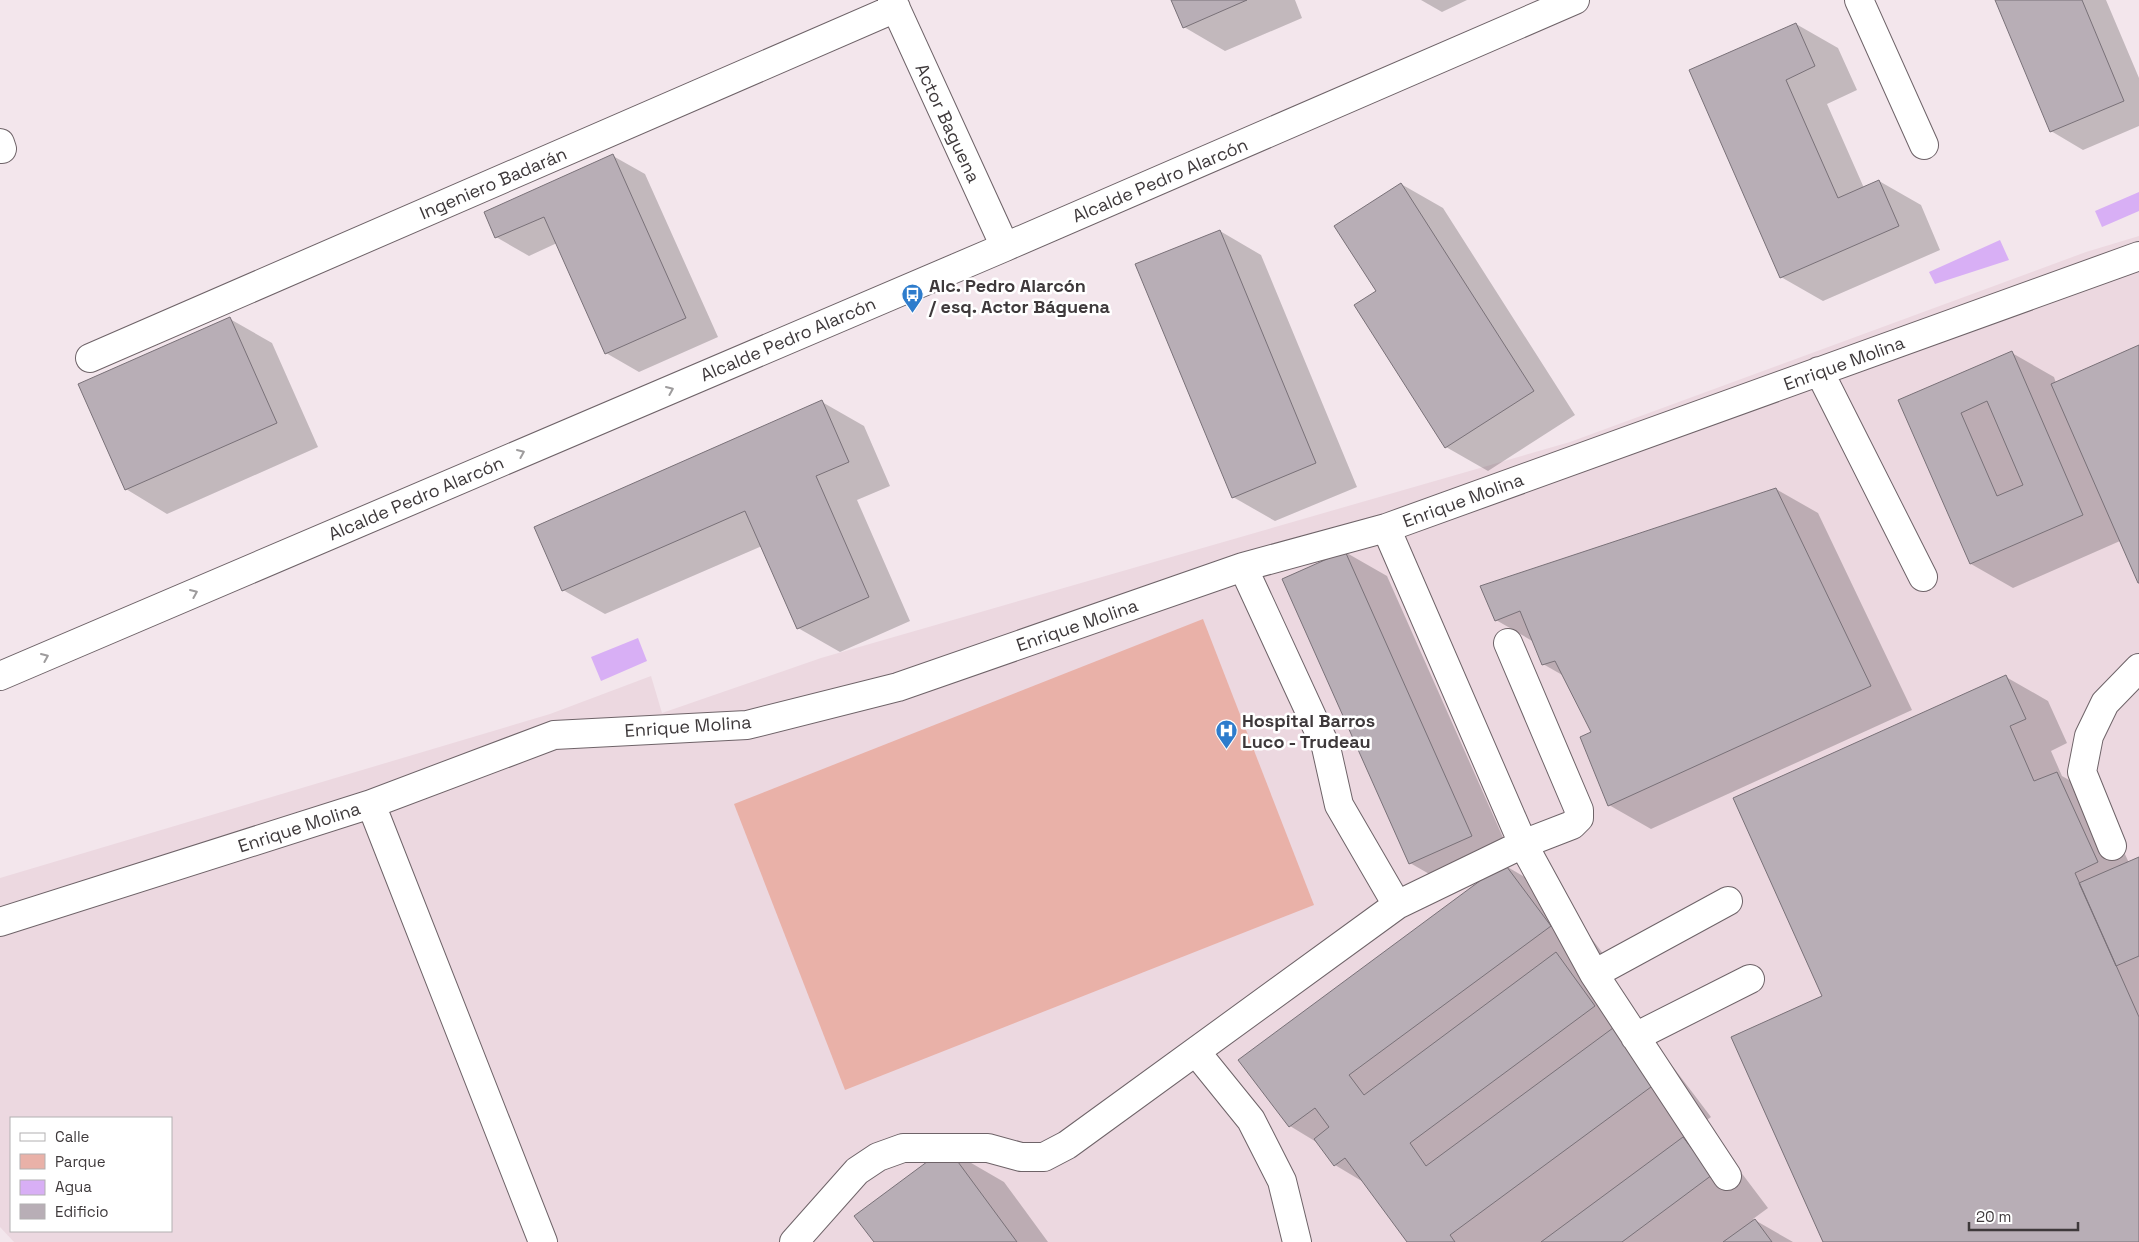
<svg xmlns="http://www.w3.org/2000/svg" width="2139" height="1242" font-family="'Space Grotesk',sans-serif">
<rect width="100%" height="100%" fill="#f3e6ec"/>
<path fill="#ecd8e0" fill-rule="evenodd" d="M2139 236V1242H14L0 1227V878L550 714 651 676 662 713 821 658 1570 442 2086 252ZM11 1118H171V1231H11Z"/>
<path fill="#e9b1a8" d="M1203 619 1314 905 845 1090 734 804Z"/>
<path fill="#d8aff5" d="M2139 192V211L2102 227 2095 211Z
M2000 240 2009 260 1935 284 1929 272Z
M638 638 647 661 601 681 591 657Z"/>
<path fill="#0003" d="M1172 0H1295L1302 18 1225 51 1184 27Z
M1421 0H1467L1442 12Z
M1997 0H2106L2139 78V126L2083 150 2051 131Z
M1796 24 1838 48 1857 90 1827 104 1864 188 1879 181 1921 205 1940 250 1823 301 1781 277 1690 71Z
M613 156 645 174 718 337 639 372 606 353 557 243 529 256 496 237Z
M1401 184 1443 208 1575 415 1488 471 1446 447 1378 292Z
M1220 231 1261 255 1357 487 1275 521 1233 497Z
M230 319 272 343 318 447 167 514 126 489Z
M2139 346V583L2120 541 2013 588 1971 564 1900 401 2012 353 2054 377 2056 383Z
M822 402 864 426 890 486 857 500 910 621 840 652 798 628 762 546 605 614 563 590Z
M1776 489 1818 513 1912 710 1651 829 1609 805 1592 732 1564 676 1543 664 1534 642 1496 620Z
M1345 552 1387 576 1513 860 1504 865 1561 898 1607 959 1589 973 1641 1046 1670 1063 1711 1117 1683 1138 1740 1171 1768 1208 1753 1219 1793 1242H1409L1365 1183 1335 1165 1318 1143 1290 1126 1502 867 1452 887 1410 863Z
M2006 677 2048 701 2067 743 2051 751 2062 776 2099 797 2129 863 2139 858V1242H1824L1823 997Z
M947 1149 1004 1182 1048 1242H875Z"/>
<path fill="#b8aeb6" stroke="#797178" fill-rule="evenodd" d="M1171 0H1247L1183 28Z
M1995 0H2082L2124 101 2050 132Z
M1796 23 1815 66 1786 80 1838 198 1879 180 1899 226 1780 278 1689 70Z
M613 154 686 318 605 354 544 217 495 238 484 212Z
M1401 183 1534 391 1445 448 1354 305 1376 291 1334 226Z
M1220 230 1316 463 1232 498 1135 264Z
M230 317 277 423 125 490 78 384Z
M2139 345V583H2138L2051 384Z
M2012 351 2083 515 1970 564 1898 400ZM1987 401 2023 485 1997 496 1961 413Z
M822 400 849 462 816 476 869 597 797 629 745 511 562 591 534 527Z
M1776 488 1871 686 1608 806 1580 737 1591 732 1555 661 1542 665 1520 611 1495 621 1480 586Z
M1345 551 1472 836 1409 864 1282 579Z
M2006 675 2026 719 2010 726 2034 781 2057 772 2098 862 2075 873 2139 1017V1242H1823L1731 1037 1822 996 1733 798Z
M2139 857V956L2116 966 2079 883Z
M1504 863 1551 926 1349 1075 1364 1095 1556 952 1595 1006 1410 1143 1426 1166 1613 1028 1655 1084 1450 1235 1455 1242H1407L1345 1158 1334 1166 1314 1139 1329 1127 1315 1108 1289 1127 1238 1060Z
M1683 1137 1712 1175 1622 1242H1541Z
M947 1147 1017 1242H874L854 1216Z
M1755 1219 1772 1242H1723Z"/>
<g fill="none" stroke-linecap="round" stroke-linejoin="round">
<defs>
<path id="minor" d="M892 0 1005 247
M1859 0 1924 145
M0 143 2 149
M90 358 896 8
M1819 371 1923 577
M1243 567 1326 747 1339 805 1397 905
M1508 643 1579 810V818L1572 825 1523 844 1594 974 1727 1176
M0 676 1005 247 1575 0
M371 804 543 1242
M2112 846 2082 772 2089 736 2105 703 2139 668
M0 922 371 804 554 735 747 725 898 687 1243 567 1386 528 2139 256
M1594 974 1728 901
M1635 1037 1750 979
M1196 1052 1251 1120 1282 1181 1297 1242
M794 1242 857 1171 878 1157 903 1148H988L1021 1157H1044L1067 1145 1397 905 1523 844 1386 528"/>
</defs>
<use href="#minor" stroke="#6e6368" stroke-width="30"/>
<use href="#minor" stroke="#fff" stroke-width="28"/>
</g>
<defs><path id="oneway-chevron" d="M-2-3.5L2.5 0L-2 3.5" fill="none" stroke-width="1.6" stroke-linecap="round" stroke-linejoin="round" transform="scale(1.25)"/></defs>
<g stroke="#9e9c9d">
<use href="#oneway-chevron" transform="translate(670 390) rotate(-23)"/>
<use href="#oneway-chevron" transform="translate(521 453) rotate(-23)"/>
<use href="#oneway-chevron" transform="translate(194 593) rotate(-23)"/>
<use href="#oneway-chevron" transform="translate(45 657) rotate(-23)"/>
</g>
<defs>
<symbol id="bus-pin" viewBox="-11 -11 22 30"><path d="M0 17L-7.5 6A9.5 9.5 0 1 1 7.5 6Z" fill="#2e7ccc" stroke="#fff"/><path d="M-5-6H5V4H4V6H2V4H-2V6H-4V4H-5ZM-3.5-4V0h7V-4ZM-3.5 1.2v1.5H-2V1.2ZM2 1.2v1.5H3.5V1.2Z" fill="#fff"/></symbol>
<symbol id="hospital-pin" viewBox="-11 -11 22 30"><path d="M0 17L-7.5 6A9.5 9.5 0 1 1 7.5 6Z" fill="#2e7ccc" stroke="#fff"/><path d="M-5-5h3v3.5h4V-5h3V5h-3V1.5h-4V5h-3Z" fill="#fff"/></symbol>
</defs>
<g fill-rule="evenodd">
<use href="#bus-pin" x="900" y="282" width="25" height="34"/>
<use href="#hospital-pin" x="1214" y="718" width="25" height="34"/>
</g>
<g text-anchor="middle" dominant-baseline="central" stroke-width="5" stroke-linejoin="round" paint-order="stroke">
<g font-size="18" fill="#3e393b" stroke="#fff">
<text transform="translate(948 123) rotate(65)">Actor Baguena</text>
<text transform="translate(1160 180) rotate(-23)">Alcalde Pedro Alarcón</text>
<text transform="translate(493 183) rotate(-23)">Ingeniero Badarán</text>
<text transform="translate(788 339) rotate(-23)">Alcalde Pedro Alarcón</text>
<text transform="translate(1844 363) rotate(-20)">Enrique Molina</text>
<text transform="translate(416 498) rotate(-23)">Alcalde Pedro Alarcón</text>
<text transform="translate(1463 500) rotate(-20)">Enrique Molina</text>
<text transform="translate(1077 625) rotate(-19)">Enrique Molina</text>
<text transform="translate(688 726) rotate(-4)">Enrique Molina</text>
<text transform="translate(299 827) rotate(-18)">Enrique Molina</text>
</g>
<g font-size="18" font-weight="bold" fill="#3e393b" stroke="#fff" text-anchor="start">
<text x="929" y="285">Alc. Pedro Alarcón<tspan x="929" dy="21">/ esq. Actor Báguena</tspan></text>
<text x="1242" y="720">Hospital Barros<tspan x="1242" dy="21">Luco - Trudeau</tspan></text>
</g>
</g>
<rect x="10" y="1117" width="162" height="115" fill="#ffffff" stroke="#b2b0b1"/>
<rect x="20" y="1133" width="25" height="8" fill="#ffffff" stroke="#b2b0b1"/>
<text x="55" y="1142" font-size="15" fill="#3e393b">Calle</text>
<rect x="20" y="1154" width="25" height="15" fill="#e9b1a8" stroke="#b2b0b1"/>
<text x="55" y="1167" font-size="15" fill="#3e393b">Parque</text>
<rect x="20" y="1180" width="25" height="15" fill="#d8aff5" stroke="#b2b0b1"/>
<text x="55" y="1192" font-size="15" fill="#3e393b">Agua</text>
<rect x="20" y="1204" width="25" height="15" fill="#b8aeb6" stroke="#b2b0b1"/>
<text x="55" y="1217" font-size="15" fill="#3e393b">Edificio</text>
<path d="M1969 1222v8h109v-8" fill="none" stroke="#3e393b" stroke-width="2.5"/>
<text x="1976" y="1222" font-size="15" fill="#3e393b" stroke="#ffffff" stroke-width="4" paint-order="stroke">20 m</text>
</svg>
